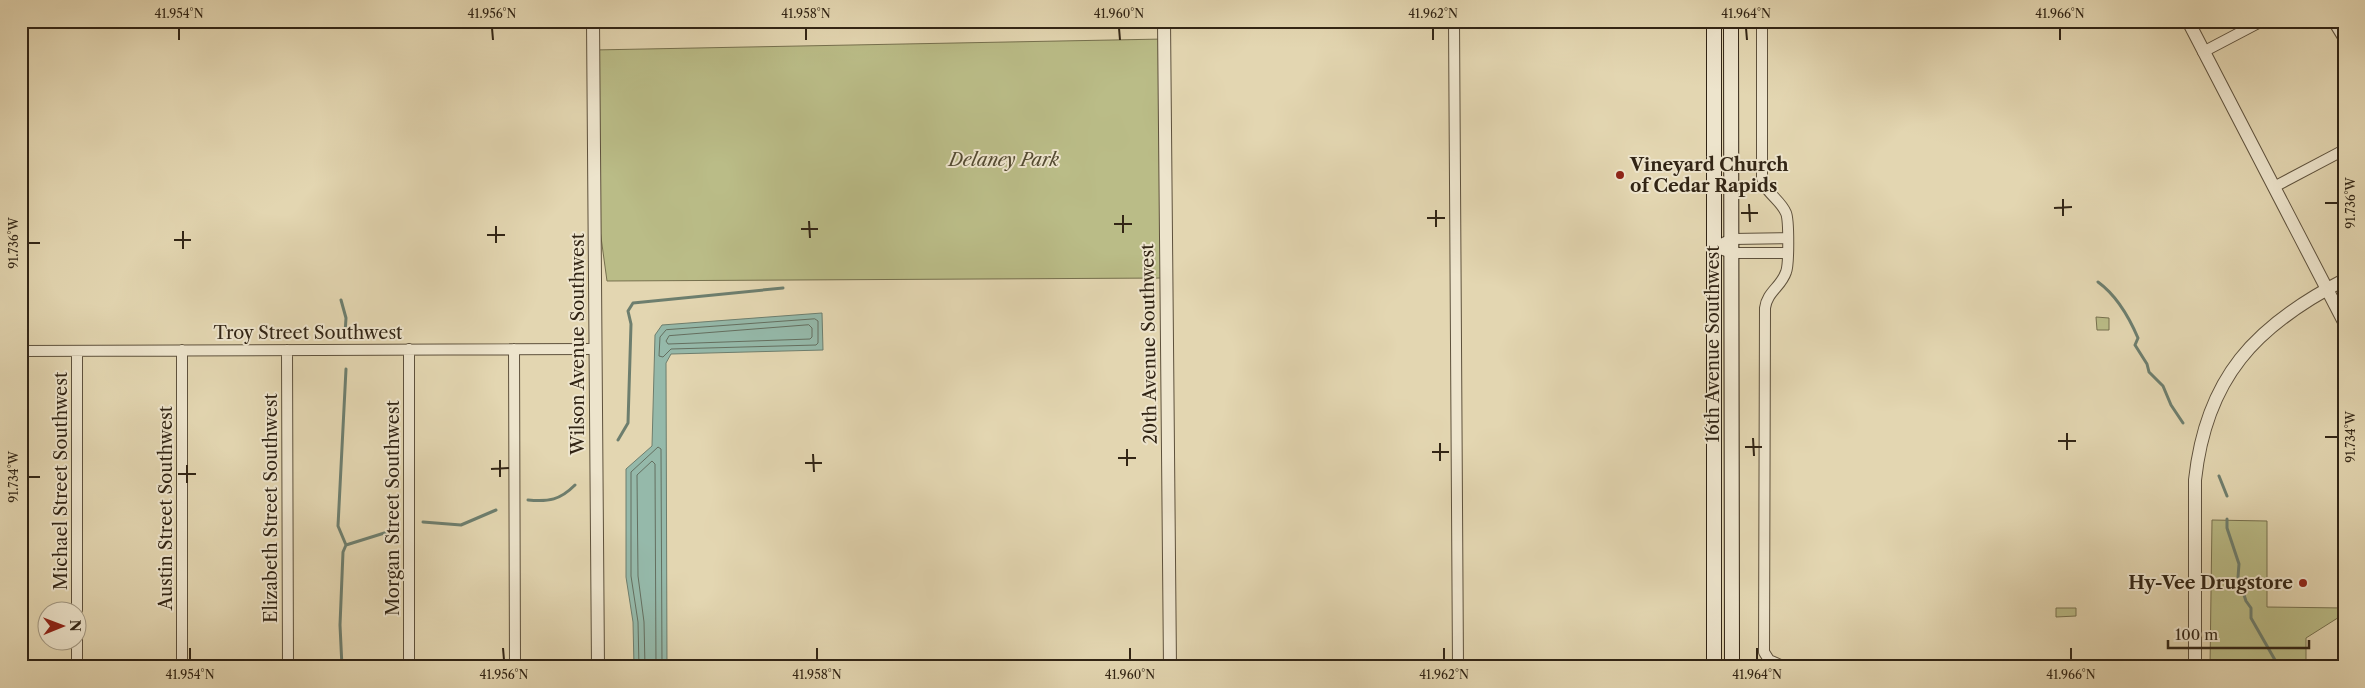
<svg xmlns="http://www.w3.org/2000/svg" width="2365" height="688" font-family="'Libre Caslon Text',serif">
<rect width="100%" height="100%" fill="#e3d6b1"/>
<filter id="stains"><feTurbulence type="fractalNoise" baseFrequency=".004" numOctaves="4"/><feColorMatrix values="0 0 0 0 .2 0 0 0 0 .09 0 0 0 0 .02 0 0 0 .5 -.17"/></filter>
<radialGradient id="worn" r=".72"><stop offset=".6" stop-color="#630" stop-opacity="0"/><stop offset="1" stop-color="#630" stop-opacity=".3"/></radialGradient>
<path fill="#babc87" stroke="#76704e" d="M1164 39 1166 278 607 281 594 186 593 50Z
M2096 317 2109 318V330H2097Z
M2212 520 2267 521V607L2344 608V614L2306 638V667H2210Z
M2056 608H2076V616L2056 617Z"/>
<path fill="#95b9aa" stroke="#6d7e6e" d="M822 313 823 350 671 354 666 363 667 667H634L633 622 626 577V469L652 446 655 335 662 325Z"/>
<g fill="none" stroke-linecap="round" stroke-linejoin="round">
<path stroke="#646f60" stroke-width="1" d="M815 319 818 321V343L816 345 671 349 663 357 659 356 660 337 666 330Z
M809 325 812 328V337L810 339 668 344 666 341 669 336Z
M639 667 638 622 631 576V472L658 447 661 449 662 667
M645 667 644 622 638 576 637 475 652 461 655 464 656 667"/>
<path stroke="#6d7e6e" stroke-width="3" d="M2098 282C2116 295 2129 317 2138 338L2135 345 2147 364 2149 372 2163 386 2171 405 2183 423
M341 300 346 318 345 334
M346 369 338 526 346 545
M618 440 628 423 631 324 628 311 633 303 783 288
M2219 476 2227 496
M528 500C549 502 560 500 575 485
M2227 519V528L2239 564 2238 577 2246 601 2251 608V618L2279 667
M423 522 461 525 496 510
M2218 664 2253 667
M342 667 340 625 343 552 346 545 394 530
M2068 667 2171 664"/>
<defs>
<path id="minor" d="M1454 21 1458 667
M1762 21V178C1766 194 1780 199 1786 213 1789 220 1789 265 1786 272 1781 287 1767 292 1765 308L1764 652 1769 660 1785 667H2015
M2333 21 2344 39
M2203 52 2262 21
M2274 187 2344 150
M1714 247 1732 239 1787 238
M1714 247 1732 253H1787
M409 349V667
M514 349 515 667
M182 350V667
M287 350 288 667
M21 351 596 349
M77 610V351
M77 667V640"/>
<path id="tertiary" d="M593 21 598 667
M1164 21 1170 667
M2188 21 2344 322
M2195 667V480C2206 378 2255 326 2344 280"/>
<path id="secondary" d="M1714 21V667
M1731 21 1732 667"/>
</defs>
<use href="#minor" stroke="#5e513c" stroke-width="12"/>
<use href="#tertiary" stroke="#5e513c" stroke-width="14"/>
<use href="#secondary" stroke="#322515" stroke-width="16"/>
<use href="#minor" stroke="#ede4cc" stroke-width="10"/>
<use href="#tertiary" stroke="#ede4cc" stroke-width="12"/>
<use href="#secondary" stroke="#ede4cc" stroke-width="14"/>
</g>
<path fill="none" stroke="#322515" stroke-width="2" d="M179 28V40M492 28 493 40M806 28V40M1119 28 1120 40M1433 28V40M1746 28 1747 40M2060 28V40M2063 199V216M2325 203H2338M1749 204 1750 222M2054 208 2072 207M1436 210V227M1741 213H1758M1123 215V233M1427 218H1445M809 221 810 238M1114 224H1132M496 226V243M801 229H818M183 231V249M487 235H505M174 240H191M28 243H40M2067 433V450M2325 437H2338M1753 438 1754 456M2058 441H2076M1440 443V461M1745 447H1762M1127 449V466M1432 452H1449M813 454 814 472M1118 458H1136M500 460V477M805 463H822M187 465V483M491 469 509 468M178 474H196M28 477H40M190 648V660M503 648 504 660M817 648V660M1130 648V660M1444 648V660M1757 648V660M2071 648V660"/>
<g fill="#8f2418" stroke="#ede4cc" stroke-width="2">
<circle cx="1620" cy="175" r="5"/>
<circle cx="2303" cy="583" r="5"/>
</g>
<g text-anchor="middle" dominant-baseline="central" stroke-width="4" stroke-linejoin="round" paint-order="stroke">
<g font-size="18" font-style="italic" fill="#544b32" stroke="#ede4cc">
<text x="1004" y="160">Delaney Park</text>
</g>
<g font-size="18" font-weight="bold" fill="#322515" stroke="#ede4cc" text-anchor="start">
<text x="1630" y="165">Vineyard Church<tspan x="1630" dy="21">of Cedar Rapids</tspan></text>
<text x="2293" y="583" text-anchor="end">Hy-Vee Drugstore</text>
</g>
<g font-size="18" fill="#322515" stroke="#ede4cc">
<text x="308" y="333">Troy Street Southwest</text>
<text transform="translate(578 344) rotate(-90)">Wilson Avenue Southwest</text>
<text transform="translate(1149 344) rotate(-91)">20th Avenue Southwest</text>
<text transform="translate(1713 344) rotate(-90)">16th Avenue Southwest</text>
<text transform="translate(61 481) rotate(-90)">Michael Street Southwest</text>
<text transform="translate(166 508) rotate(-90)">Austin Street Southwest</text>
<text transform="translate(271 508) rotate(-90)">Elizabeth Street Southwest</text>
<text transform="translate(393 508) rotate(-90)">Morgan Street Southwest</text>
</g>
</g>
<rect width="2365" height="688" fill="none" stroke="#e3d6b1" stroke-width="55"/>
<g transform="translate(62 626) rotate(89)"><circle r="24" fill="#ede4cc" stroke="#a29883"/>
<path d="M0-4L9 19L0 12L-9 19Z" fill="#8f2418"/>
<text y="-8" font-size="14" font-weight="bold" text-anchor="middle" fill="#322515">N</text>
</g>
<path d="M2168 640v8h141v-8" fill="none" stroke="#322515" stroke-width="2.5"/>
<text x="2175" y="640" font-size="15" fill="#322515" stroke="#ede4cc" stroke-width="4" paint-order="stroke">100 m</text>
<rect x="28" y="28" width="2310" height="632" fill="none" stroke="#322515" stroke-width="2"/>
<g font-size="12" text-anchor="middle" fill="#322515">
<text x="179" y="18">41.954°N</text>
<text x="492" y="18">41.956°N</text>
<text x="806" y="18">41.958°N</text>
<text x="1119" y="18">41.960°N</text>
<text x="1433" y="18">41.962°N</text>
<text x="1746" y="18">41.964°N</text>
<text x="2060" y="18">41.966°N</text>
<text transform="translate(2351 203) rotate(-90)" y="4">91.736°W</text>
<text transform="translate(14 243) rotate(-90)" y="4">91.736°W</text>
<text transform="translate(2351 437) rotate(-90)" y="4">91.734°W</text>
<text transform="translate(14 477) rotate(-90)" y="4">91.734°W</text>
<text x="190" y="679">41.954°N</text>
<text x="504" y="679">41.956°N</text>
<text x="817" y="679">41.958°N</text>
<text x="1130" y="679">41.960°N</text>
<text x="1444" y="679">41.962°N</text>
<text x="1757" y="679">41.964°N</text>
<text x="2071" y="679">41.966°N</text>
</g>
<rect width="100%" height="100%" filter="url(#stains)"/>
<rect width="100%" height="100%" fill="url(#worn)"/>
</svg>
